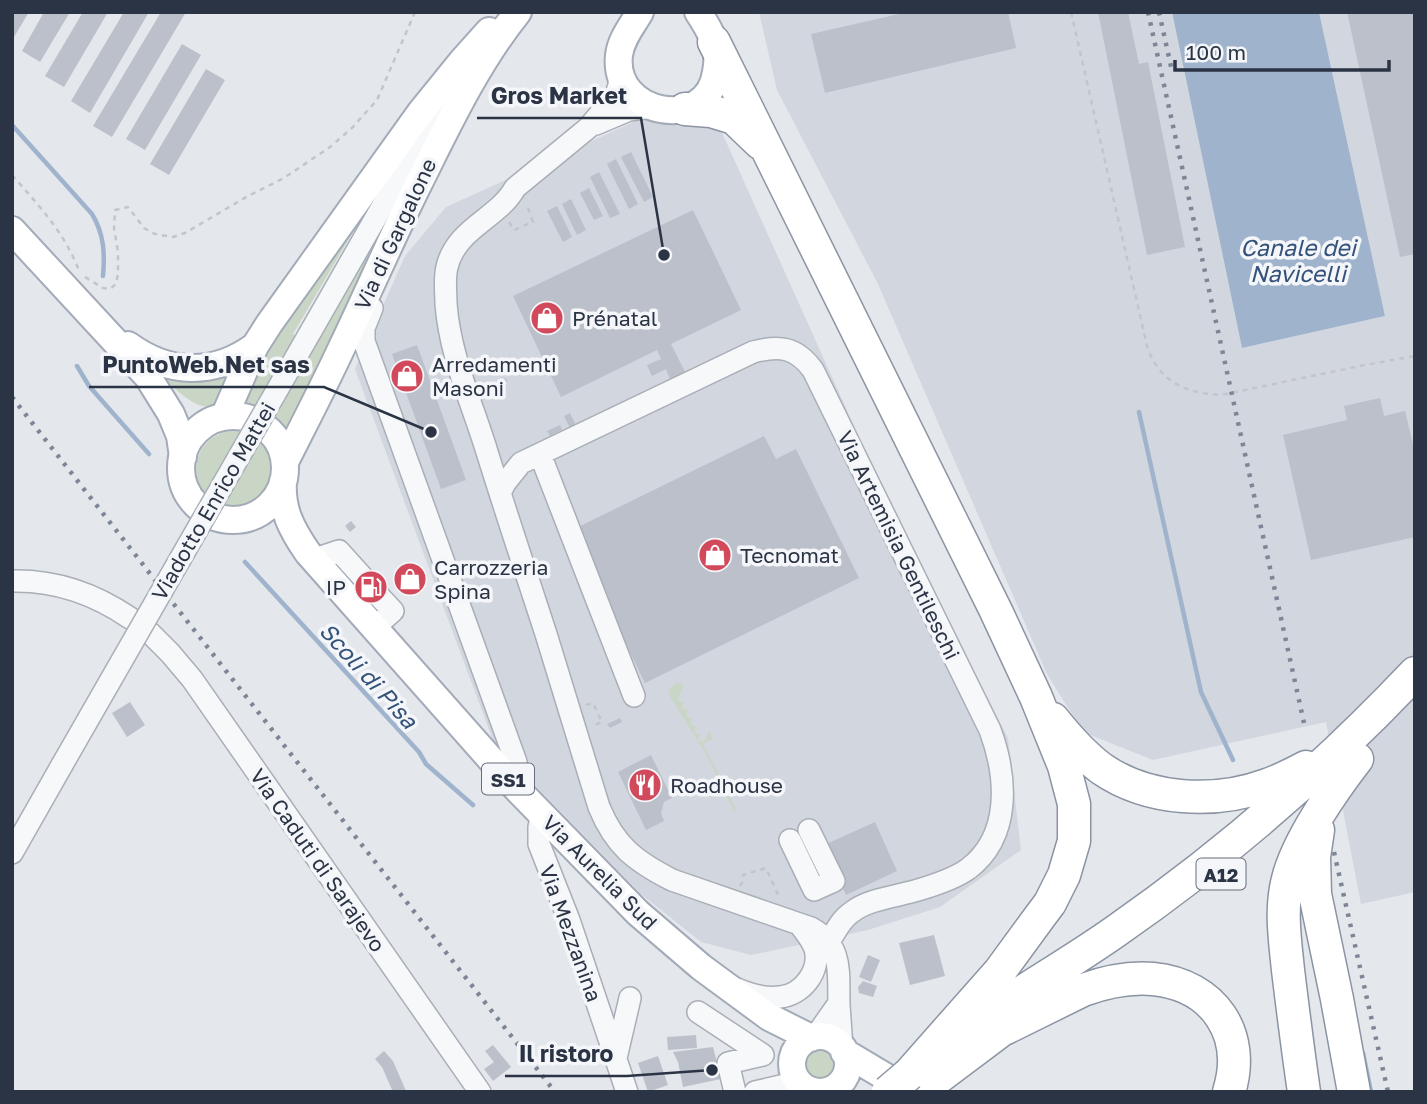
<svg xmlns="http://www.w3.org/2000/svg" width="1427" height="1104" font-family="'Golos Text',sans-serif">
<rect width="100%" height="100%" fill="#e4e7ec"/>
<path fill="#d2d6de" d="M759 12H1172L1242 348 1385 316 1319 12H1415V892L1361 904 1326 722 1153 760 1083 732 1047 674 878 284 777 90Z
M640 119 719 126 882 488 1008 738 1021 850 940 907 868 930 751 955 701 942 641 894 494 743 355 369 405 256 446 207Z"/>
<path fill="#c9d6c5" d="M407 140 293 334 313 346 427 153 291 439C276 419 260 409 236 403L245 380Z
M237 365C232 376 227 391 220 400 203 421 172 385 160 374Z
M196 469a38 38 0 1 1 76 0a38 38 0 1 1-76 0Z
M676 683 684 684 678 700 684 702 682 708 688 710 686 716 692 718 690 724 696 727 694 732 700 735 698 740 704 742 709 731 713 739 703 744 735 807 736 810 734 811 706 754 668 693 671 687Z
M805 1065a15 15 0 1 1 30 0a15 15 0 1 1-30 0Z"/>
<path fill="#9fb4cc" d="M1172 12H1319L1385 316 1242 348Z"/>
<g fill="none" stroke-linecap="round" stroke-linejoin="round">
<path stroke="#9fb4cc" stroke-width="4.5" d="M12 125 92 214C104 234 105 253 103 276
M77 366 89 386 149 454
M1139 412 1201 692 1233 760
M245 562 419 752 426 764 473 805
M1363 1053 1371 1092"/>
</g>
<path fill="#bbc0ca" d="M12 12H29L14 37 12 35Z
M44 12H70L40 62 22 51Z
M83 12H108L64 87 45 76Z
M124 12H149L90 113 71 101Z
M161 12H186L112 137 93 126Z
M908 12H1008L1016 48 825 93 811 34Z
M1098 12H1128L1139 64 1148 62 1185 247 1147 255Z
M1347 12H1415V254L1400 257Z
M182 44 201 55 145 150 126 139Z
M206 69 225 80 169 175 150 164Z
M631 152 653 197 644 202 621 157Z
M616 159 638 204 629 209 607 164Z
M599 172 620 214 610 218 590 177Z
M589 188 603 216 594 220 580 193Z
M571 199 586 230 577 235 562 204Z
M557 206 572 237 563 242 547 211Z
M693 210 741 310 671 344 685 372 670 379 666 369 652 376 647 365 661 359 657 350 561 397 513 296Z
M417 345 466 480 441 489 392 354Z
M1380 398 1384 416 1405 411 1415 453V537L1311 560 1283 435 1347 420 1344 406Z
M570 413 577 427 571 430 564 416Z
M560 425 562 430 550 436 547 431Z
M764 436 776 459 796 449 859 578 645 683 570 531Z
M351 521 356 527 350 532 345 526Z
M130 702 145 725 127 737 112 713Z
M620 718 622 722 610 728 607 724Z
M651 755 672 798 664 802 661 813 664 821 646 830 618 772Z
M875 822 897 871 846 895 824 845Z
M934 935 945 976 910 985 899 943Z
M868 955 880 960 871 982 859 977Z
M863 981 877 986 873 997 859 993 858 987Z
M696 1035 697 1048 668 1050 667 1037Z
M493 1045 511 1067 493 1081 484 1069 494 1062 485 1051Z
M713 1047 721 1079 683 1087 678 1062 673 1052Z
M384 1051 393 1061 406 1091 393 1092 382 1067 375 1059Z
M658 1056 668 1085 648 1092 638 1063Z"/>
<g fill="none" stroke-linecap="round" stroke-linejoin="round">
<defs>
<path id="minor" d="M620 71 619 85 616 95 588 128 515 188C499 218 456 228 447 267 444 279 446 292 446 304 450 356 472 403 487 452 506 513 526 573 546 634 564 692 581 749 599 807 615 846 635 861 672 880L811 928C844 946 838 973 839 1005 840 1019 841 1034 842 1048
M596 124 629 110 653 107
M372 308 364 328V341L516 762 517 789
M311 331 422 137 453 88
M540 454 634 696
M500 493 505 483 521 463 753 352C780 345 796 347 813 370L990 730C1007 776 1012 836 968 869 954 879 935 885 918 890 899 896 868 899 852 912 841 919 836 931 829 942
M315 559 339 551 367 582
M12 581C55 580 95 594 130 618
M375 627 393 611 377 594
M150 633 170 653 192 679 480 1092
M542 814 539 827V844L569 920 627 1092
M790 840 814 890 834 881 809 830
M12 853 62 765
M737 989C751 995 766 999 780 997 802 995 821 971 815 949 812 940 806 933 800 925
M698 1012 763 1055 728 1063 735 1092
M815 1037 839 1003
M616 1058 630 998
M755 1092 798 1082"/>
<path id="major" d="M640 12C632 26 621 39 619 55 612 116 708 133 716 72 718 62 718 51 714 41 710 31 704 21 698 12
M12 230 148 377 171 414 180 436 183 457
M128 345C169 375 214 376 255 346
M181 468a52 52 0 1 1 104 0a52 52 0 1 1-104 0Z
M224 417 255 346 269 324 420 113 463 60 489 31
M285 462C304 424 324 386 342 347 368 293 392 237 419 183 448 125 477 63 518 12
M283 481C281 510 292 530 308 553L517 789 638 913 701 967 769 1017 811 1038
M792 1064a28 28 0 1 1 56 0a28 28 0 1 1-56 0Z
M844 1052 911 1092"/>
<path id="highway" d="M714 42 996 611 1036 697 1064 766 1074 804V841L1064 875 1050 903 1041 915 1000 971 909 1074
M685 109 711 111 734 118 760 143
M1053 719C1068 738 1083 755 1102 769 1149 801 1215 804 1267 785 1281 780 1293 774 1306 767
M1318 830 1314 857 1315 894 1337 999 1354 1092
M1004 1029 1083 990C1105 982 1130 977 1153 979 1214 985 1247 1034 1229 1092
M960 1034C1010 997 1065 967 1116 931 1224 856 1324 769 1415 673
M919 1092 999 1032
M1304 1092C1298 1051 1293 1011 1288 970 1285 940 1280 909 1288 879 1297 842 1333 790 1357 759"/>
</defs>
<use href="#minor" stroke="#a9aeb7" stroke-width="24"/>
<use href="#major" stroke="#a3abb8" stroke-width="30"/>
<use href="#highway" stroke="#8b94a3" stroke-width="35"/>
<path stroke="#c2c5cb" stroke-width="2.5" stroke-dasharray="5 5" stroke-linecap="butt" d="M1071 12 1147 346C1159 382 1185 393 1221 395L1365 365 1415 356
M12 175C40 207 65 233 80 273
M509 222 514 230 533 222 528 208 527 203
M85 277 103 288 110 289 116 284 118 273V252L114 228 115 210 128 207 144 228 155 234 173 237 185 233 248 196 284 178 330 147 352 128 377 100 415 12
M477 369 480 370 497 362 506 381 485 392
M586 705 593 703 602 722 593 726
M740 886 743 881V875L766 868 780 899"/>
<use href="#minor" stroke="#f7f8fa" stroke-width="21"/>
<use href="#major" stroke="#fff" stroke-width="26"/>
<use href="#highway" stroke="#fff" stroke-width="32"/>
<path stroke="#7d8696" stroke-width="4.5" stroke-dasharray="3.5 7" stroke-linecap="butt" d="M1148 12 1304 723
M1159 12 1172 71
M12 397 555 1092
M1334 852 1388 1092"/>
<defs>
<path id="minor-bridge" d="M62 765 311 331"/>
<path id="highway-bridge" d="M888 1092 909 1074"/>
</defs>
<use href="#minor-bridge" stroke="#a9aeb7" stroke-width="24" stroke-linecap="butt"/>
<use href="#highway-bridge" stroke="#8b94a3" stroke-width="35" stroke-linecap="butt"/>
<use href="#minor-bridge" stroke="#f7f8fa" stroke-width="21"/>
<use href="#highway-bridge" stroke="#fff" stroke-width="32"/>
</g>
<defs>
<symbol id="shop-disc" viewBox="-11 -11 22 22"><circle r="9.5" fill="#d1495b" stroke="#f4f6f9"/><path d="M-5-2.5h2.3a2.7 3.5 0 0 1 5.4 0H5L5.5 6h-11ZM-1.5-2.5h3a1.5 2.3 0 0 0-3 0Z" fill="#fff"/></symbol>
<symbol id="fuel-disc" viewBox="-11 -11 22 22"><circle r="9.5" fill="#d1495b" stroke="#f4f6f9"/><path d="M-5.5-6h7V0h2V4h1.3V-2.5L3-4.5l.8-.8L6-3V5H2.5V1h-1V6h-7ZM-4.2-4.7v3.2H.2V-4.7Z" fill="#fff"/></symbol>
<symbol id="restaurant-disc" viewBox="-11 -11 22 22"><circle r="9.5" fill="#d1495b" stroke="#f4f6f9"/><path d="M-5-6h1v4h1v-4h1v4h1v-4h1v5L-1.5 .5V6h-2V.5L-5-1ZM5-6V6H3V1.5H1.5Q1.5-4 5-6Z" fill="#fff"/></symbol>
</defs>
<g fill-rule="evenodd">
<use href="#shop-disc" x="528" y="299" width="38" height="38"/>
<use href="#shop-disc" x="388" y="357" width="38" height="38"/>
<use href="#shop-disc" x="696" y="536" width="38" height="38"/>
<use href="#shop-disc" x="391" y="560" width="38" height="38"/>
<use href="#fuel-disc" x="352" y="568" width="38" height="38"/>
<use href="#restaurant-disc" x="626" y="766" width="38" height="38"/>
</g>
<g text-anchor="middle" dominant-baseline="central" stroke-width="7" stroke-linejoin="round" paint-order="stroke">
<g fill="#f4f6f9" stroke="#676e7b" stroke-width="2">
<rect x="482" y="763.5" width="52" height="31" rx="5"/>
<rect x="1196.5" y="858.5" width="49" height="31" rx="5"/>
</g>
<g font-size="19" font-weight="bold" fill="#2b3445">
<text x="508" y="779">SS1</text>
<text x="1221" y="874">A12</text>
</g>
<g font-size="21" fill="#2b3445" stroke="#f4f6f9">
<text transform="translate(395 234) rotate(-65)">Via di Gargalone</text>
<text transform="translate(213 501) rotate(-60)">Viadotto Enrico Mattei</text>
<text transform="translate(899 545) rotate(64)">Via Artemisia Gentileschi</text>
<text transform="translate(318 860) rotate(55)">Via Caduti di Sarajevo</text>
<text transform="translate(600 872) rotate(45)">Via Aurelia Sud</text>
<text transform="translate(571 933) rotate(70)">Via Mezzanina</text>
</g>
<g font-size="21" fill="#2b3445" stroke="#f4f6f9" text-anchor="start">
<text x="572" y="318">Prénatal</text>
<text x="432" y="364">Arredamenti<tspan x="432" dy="24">Masoni</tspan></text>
<text x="740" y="555">Tecnomat</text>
<text x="434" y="567">Carrozzeria<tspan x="434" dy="24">Spina</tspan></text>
<text x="346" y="587" text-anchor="end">IP</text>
<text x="670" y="785">Roadhouse</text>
</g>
<g font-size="23" font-style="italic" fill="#34527a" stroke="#f4f6f9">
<text x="1298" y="247">Canale dei<tspan x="1298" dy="26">Navicelli</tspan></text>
<text transform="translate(369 675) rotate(48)">Scoli di Pisa</text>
</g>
</g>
<path fill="none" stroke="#2b3445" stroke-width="2.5" d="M664 255L641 118H477M431 432L324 387H89M712 1070L627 1076H505"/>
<g fill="#2b3445" stroke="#f4f6f9" stroke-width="2.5">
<circle cx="664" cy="255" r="7"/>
<circle cx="431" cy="432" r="7"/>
<circle cx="712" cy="1070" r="7"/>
</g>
<g font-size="23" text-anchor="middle" font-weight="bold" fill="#2b3445" stroke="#f4f6f9" stroke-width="7" stroke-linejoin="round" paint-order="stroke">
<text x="559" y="104">Gros Market</text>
<text x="206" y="373">PuntoWeb.Net sas</text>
<text x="566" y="1062">Il ristoro</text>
</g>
<rect width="1427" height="1104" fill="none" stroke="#2b3445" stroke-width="28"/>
<path d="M1175 60v10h214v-10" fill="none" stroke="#2b3445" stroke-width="3.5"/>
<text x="1186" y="60" font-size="21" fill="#2b3445" stroke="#f4f6f9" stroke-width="5" paint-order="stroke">100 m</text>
</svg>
